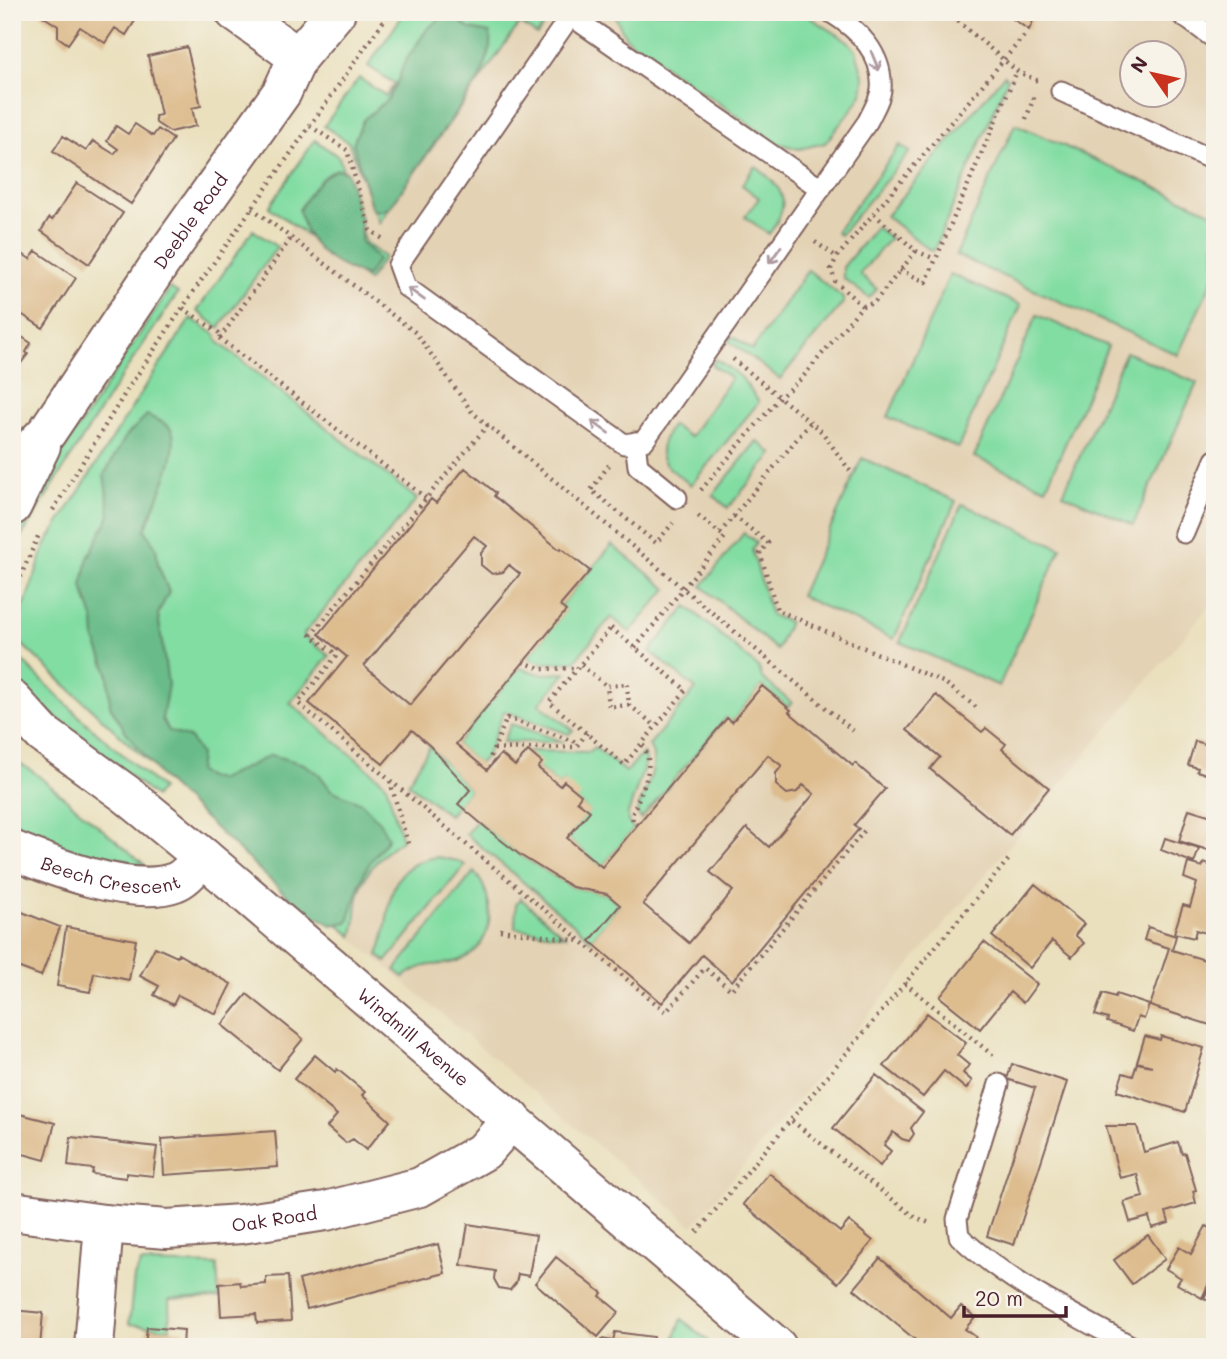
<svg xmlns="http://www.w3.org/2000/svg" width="1227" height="1359" font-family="Mali,sans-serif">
<rect width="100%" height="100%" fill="#f7f3e8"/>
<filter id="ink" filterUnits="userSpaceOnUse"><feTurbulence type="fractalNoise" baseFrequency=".0143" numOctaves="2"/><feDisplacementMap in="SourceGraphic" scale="14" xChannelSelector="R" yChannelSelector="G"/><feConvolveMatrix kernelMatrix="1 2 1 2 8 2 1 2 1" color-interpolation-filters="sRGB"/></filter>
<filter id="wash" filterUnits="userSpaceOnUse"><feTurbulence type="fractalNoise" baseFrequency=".00686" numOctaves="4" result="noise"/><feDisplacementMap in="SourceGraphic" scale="28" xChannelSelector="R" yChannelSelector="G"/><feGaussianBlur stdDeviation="1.57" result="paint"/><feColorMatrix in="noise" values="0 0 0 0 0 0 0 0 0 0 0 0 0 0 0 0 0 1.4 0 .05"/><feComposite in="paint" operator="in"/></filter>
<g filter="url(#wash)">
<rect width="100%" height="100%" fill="#eae0be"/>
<path fill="#e3d2b4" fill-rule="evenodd" d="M441 12H1215V599L693 1226 229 835 72 537ZM1132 52H1174V94H1132Z"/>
<path fill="#82dda3" stroke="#667e67" stroke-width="2" d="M405 12H553L537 35 520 23 379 223 349 143 324 126 359 78 386 96 395 84 368 66Z
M613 12H801L848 41 856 51 864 79 862 94 856 104 825 143 799 149 777 143 633 44 625 36Z
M1004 75 1008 78 934 250 931 251 886 216Z
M1015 124 1215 214V274L1178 355 956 255Z
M315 140 339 157 365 243 384 257 368 281 269 207Z
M900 145 910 152 840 235 836 232Z
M755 166C785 189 792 202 769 234L745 217 759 198 742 185Z
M876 227 890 238 860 274 877 289 869 298 843 278V267Z
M253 230 277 247 219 328 197 311Z
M808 270 843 298V303L780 379 729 341 732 336 752 350Z
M950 274 1021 305 958 448 888 417Z
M170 288 178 293 119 380 21 537 12 563V532L49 472Z
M1037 315 1108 346 1046 488 974 457Z
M191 318 216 335 218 342 417 499 303 635 329 656 290 703 386 784 402 840C379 855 361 874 357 903 355 915 357 924 352 936L167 779 15 638V632L46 544 143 390Z
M1126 352 1197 383 1133 525 1063 494Z
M716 359 741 377 759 402 691 485C665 465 649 458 672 425L690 437 731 378 712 365Z
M757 441 773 454 728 508 713 495Z
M862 458 956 501 894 639 800 596Z
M962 504 1061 548 999 686 900 642Z
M744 533 756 542 752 550 771 615 789 622 777 650 702 586Z
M612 545 667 589 630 632 611 617 575 661C560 662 541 667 528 657L565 611 560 606Z
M687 606 759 668 762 678 792 703 788 707 762 686 732 722 726 718 641 819 637 812C643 791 662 767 649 745L696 689 650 651Z
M12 651 83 720 161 788 155 797 81 735 12 686Z
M519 668 541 674 566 673 539 704 573 730 569 734 504 711 487 755 479 764 456 744Z
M511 724 564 742H503Z
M430 746 470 790 449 815 408 783Z
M594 747 626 772 643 753 646 761 628 814V822L634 829 602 867 567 838 589 811 577 801 564 781 560 786 538 768 528 751 589 752Z
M12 758 35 773 144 864 146 869 102 865 12 835Z
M477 820 520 855 547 872 572 887 607 894 620 905 590 941 586 935 466 834Z
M437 857 458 861 465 865 386 962 378 955C395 914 378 866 437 857Z
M474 872C497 897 496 946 460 960 437 969 429 958 404 977L395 970Z
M521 898V899L565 936 515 928 516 904Z
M141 1263 217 1265 219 1298 169 1300 170 1329 129 1324 134 1277Z
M682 1319 715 1347H671Z"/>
<path fill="#69bc89" stroke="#5a6e5a" stroke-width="2" d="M448 13 470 29 490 33C492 51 486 63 479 79L390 207 383 211 372 210 353 143 363 120 388 99 399 78 403 65 427 29Z
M337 169 347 172 361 220V242L378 259 367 276C332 266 306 247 299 210 309 193 319 177 337 169Z
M147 415C156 420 170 423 173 434 179 457 153 507 145 530L156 547 158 565 169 592 158 614 168 684 162 719 169 731 190 738 200 754 198 772 208 778 220 780 271 755 304 764 319 774 331 790 362 803 378 820 388 837C383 848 375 855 369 864 358 882 355 902 348 922L332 925 300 908 163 779 126 732 110 706 108 673 95 639 94 621 82 586 88 558 110 515 104 475 126 436Z"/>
<g id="blocks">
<path fill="#ddbc8e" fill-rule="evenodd" d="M43 12H132L138 16 126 35 115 28 105 43 80 27 68 44 58 37V26L41 15Z
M1003 12H1037L1029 30Z
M187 47 201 106 192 108 196 126 170 132 156 123 155 116 161 115 148 56Z
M135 124 153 136 158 129 173 139 131 204 53 151 63 136 86 151 93 141 114 154 118 149 107 141 116 126 128 134Z
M77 183 123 213 89 264 41 231 49 218 52 220Z
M12 247 30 259 36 251 76 278 43 328 12 308V284L18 275 12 271Z
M12 320 17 324 13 331 31 343 26 352 28 354 15 371 12 369Z
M465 468 496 493 494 496 560 550 561 548 590 571 560 606 566 611 456 744 487 770 501 754 515 766 528 751 542 763 538 768 560 786 564 781 581 795 577 801 590 811 567 838 602 867 727 718 732 722 762 686 791 710 789 712 853 766 855 763 885 789 854 825 859 829 732 981 702 955 662 1003 590 941 620 905 607 894 572 887 520 855 497 837 458 804 470 790 430 746 412 730 383 764 309 703 347 657 319 634 431 499 436 503ZM474 536 487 546 481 553V565L492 574 503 572 509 565 520 574 410 705 364 666ZM768 755 782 766 776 773V785L787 794 797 792 803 785 814 794 769 847 747 828 710 872 733 891 689 943 643 904Z
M936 695 982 732 986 728 997 737 1006 744 1002 749 1049 788 1010 835 930 769 940 757 907 730Z
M1195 741 1215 747V777L1197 771 1198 768 1188 765Z
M1189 809 1215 817V840L1211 838 1208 850 1179 841Z
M1165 838 1199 849 1194 863 1161 850Z
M1188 863 1202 867 1204 863 1215 867V936L1196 930 1194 938 1174 933 1183 905 1190 907 1197 883 1184 878Z
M1035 884 1084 924 1075 935 1084 943 1072 957 1052 941 1030 968 992 936Z
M12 908 60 927 41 976 12 965 15 952 12 951Z
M66 927 136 940 129 980 94 973 90 992 57 986Z
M1148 927 1176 936 1172 950 1215 963V1019L1213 1026 1150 1006 1169 948 1144 940Z
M984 942 1037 984 1023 1003 1010 992 980 1029 940 997Z
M155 947 177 957 178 954 231 984 216 1014 178 995 173 1005 154 995 159 986 140 976Z
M1103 993 1115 997 1116 994 1149 1005 1144 1019 1138 1017 1133 1031 1107 1022 1108 1019 1095 1015Z
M247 994 303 1039 278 1070 222 1025Z
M927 1013 966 1043 957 1055 969 1065 963 1073 972 1081 966 1089 944 1071 923 1097 884 1066Z
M1145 1036 1160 1040 1161 1036 1204 1048 1185 1112 1117 1091 1123 1073 1133 1076 1137 1063 1152 1066 1137 1062Z
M315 1055 335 1072 337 1069 365 1092 362 1095 390 1121 366 1150 353 1139 346 1143 327 1127 337 1115 294 1079Z
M1012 1064 1067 1082 1014 1245 987 1236 1035 1088 1007 1079Z
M876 1075 923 1112 911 1128 914 1134 909 1141 902 1139 893 1132 884 1145 891 1151 880 1166 833 1128Z
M12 1112 55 1123 45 1160 12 1151Z
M1106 1126H1137L1144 1152 1178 1142 1182 1154 1185 1153 1196 1190 1193 1191 1196 1203 1166 1212 1169 1223 1152 1228 1149 1217 1130 1222 1124 1202 1143 1197 1137 1174 1120 1178Z
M275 1131 278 1167 164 1175 162 1139Z
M71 1137 157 1147 153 1176 126 1173V1178L110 1176 92 1174 93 1169 68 1166Z
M769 1173 840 1232 849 1221 873 1241 838 1283 743 1204Z
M468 1224 536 1235 529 1276 518 1274 516 1283 510 1290 499 1288 494 1279 495 1271 461 1265Z
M1206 1226 1215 1231V1304L1204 1298 1211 1284 1209 1283 1202 1298 1177 1284 1181 1278 1166 1269 1179 1247 1191 1254Z
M1148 1235 1165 1259 1132 1284 1114 1260Z
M438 1244 445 1273 307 1309 299 1280Z
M556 1257 602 1293 600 1296 619 1312 598 1337 535 1283Z
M880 1258 951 1318 961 1306 975 1317 965 1329 976 1337 968 1347H924L854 1289Z
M288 1276 291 1321 257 1323 256 1314 221 1316 219 1284 240 1282 241 1286 266 1284V1277Z
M12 1310 43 1313 40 1347H12Z
M147 1327 184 1330 183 1347H145Z
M615 1332 654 1337 653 1347H601L602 1339 613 1341Z"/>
</g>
</g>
<g filter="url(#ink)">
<use href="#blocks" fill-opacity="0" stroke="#82635e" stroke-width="2"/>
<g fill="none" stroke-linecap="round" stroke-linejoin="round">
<defs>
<path id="service" d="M573 12 398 265 406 287 624 444 644 441 868 121C872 112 880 100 881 90 884 55 858 29 830 12
M1178 12 1215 39
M571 16 821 189
M1061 91 1215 161
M635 442 638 466 677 498
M1184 533 1215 460
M999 1084 957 1219 959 1236C1010 1284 1073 1314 1133 1347"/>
<g id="minor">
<path d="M235 12 298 57"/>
<path id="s1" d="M12 850C51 866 134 898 175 882 186 878 194 866 203 857"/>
<path id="s2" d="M12 1211 104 1224 167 1229 241 1224 326 1211 420 1187 484 1151 512 1119"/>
<path d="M94 1347 104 1224"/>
</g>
<g id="tertiary">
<path id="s3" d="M12 469 47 432 161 262 282 92 298 57 336 12"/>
<path d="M12 506 41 446"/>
</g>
<g id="primary">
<path id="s4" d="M12 700 43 734 126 794 203 857 777 1347"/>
</g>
</defs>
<use href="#service" stroke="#82635e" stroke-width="23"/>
<use href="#minor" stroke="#82635e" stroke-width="42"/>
<use href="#tertiary" stroke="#82635e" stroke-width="42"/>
<use href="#primary" stroke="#82635e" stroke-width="42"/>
<path stroke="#82635e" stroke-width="4.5" stroke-dasharray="2 5" stroke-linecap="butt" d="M947 12 1017 71 1038 81
M1026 119 1034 97
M310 126 347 150 370 230 383 239
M252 208 416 333 472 412 857 734
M874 214 916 251 935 259
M815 242 837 257
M900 270 926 282 1017 71
M862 306 835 281 831 269 837 257 1024 36
M183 308 219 333V338L426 498
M220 338 292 237
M733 359 822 432 850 471
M488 425 311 635 337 655 298 703 666 1012 705 968 731 990 865 830
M609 465 591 490 656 543 673 523
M701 490 780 397 802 378 862 306 874 303 916 251
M53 510 129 387 196 288 390 12
M734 516 768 543 760 553 777 610 945 683 976 707
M720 533 810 423
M12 596 40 532
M611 628 686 690 624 765 549 702Z
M635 648 725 537 697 515
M523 662 542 669 577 668
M581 665 607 686
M627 684 629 705 609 707 607 686Z
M629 705 656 726
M494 749 576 747 587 733
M494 762 490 758 507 718 579 743
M390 781 409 847
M637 825 633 822 632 815C640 792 658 767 642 744
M500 930 581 941
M905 983 996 1058
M792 1121 915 1217 932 1224
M697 1232 1009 859"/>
<use href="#service" stroke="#fff" stroke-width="19"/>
<use href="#minor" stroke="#fff" stroke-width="38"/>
<use href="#tertiary" stroke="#fff" stroke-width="38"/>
<use href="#primary" stroke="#fff" stroke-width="38"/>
</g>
<defs><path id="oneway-shaft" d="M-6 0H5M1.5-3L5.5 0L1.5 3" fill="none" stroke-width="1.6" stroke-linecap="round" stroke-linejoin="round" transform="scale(1.75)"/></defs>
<g stroke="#ae9aa0">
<use href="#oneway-shaft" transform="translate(875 61) rotate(68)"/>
<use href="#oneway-shaft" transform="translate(775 255) rotate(125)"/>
<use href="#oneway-shaft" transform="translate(416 294) rotate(-144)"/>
<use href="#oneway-shaft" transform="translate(600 427) rotate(-144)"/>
</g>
</g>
<g text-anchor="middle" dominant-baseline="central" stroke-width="5" stroke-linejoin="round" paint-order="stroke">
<g font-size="18" fill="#4a1f2b" stroke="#f7f3e8">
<text stroke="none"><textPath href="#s3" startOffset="306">Deeble Road</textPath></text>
<text stroke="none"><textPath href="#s1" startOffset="103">Beech Crescent</textPath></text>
<text stroke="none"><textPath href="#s4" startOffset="525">Windmill Avenue</textPath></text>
<text stroke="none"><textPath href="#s2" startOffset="264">Oak Road</textPath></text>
</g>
</g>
<rect width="1227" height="1359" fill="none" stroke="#f7f3e8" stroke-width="42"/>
<g transform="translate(1153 74) rotate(304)"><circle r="33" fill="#f7f3e8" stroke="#b29e9c" stroke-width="2"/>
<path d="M0-5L12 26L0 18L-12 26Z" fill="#c8321e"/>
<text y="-10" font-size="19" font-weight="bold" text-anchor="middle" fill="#4a1f2b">N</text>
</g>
<path d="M964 1306v10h102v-10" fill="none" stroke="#4a1f2b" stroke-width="3.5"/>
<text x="975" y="1306" font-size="21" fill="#4a1f2b" stroke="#f7f3e8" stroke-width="5" paint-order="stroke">20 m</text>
</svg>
